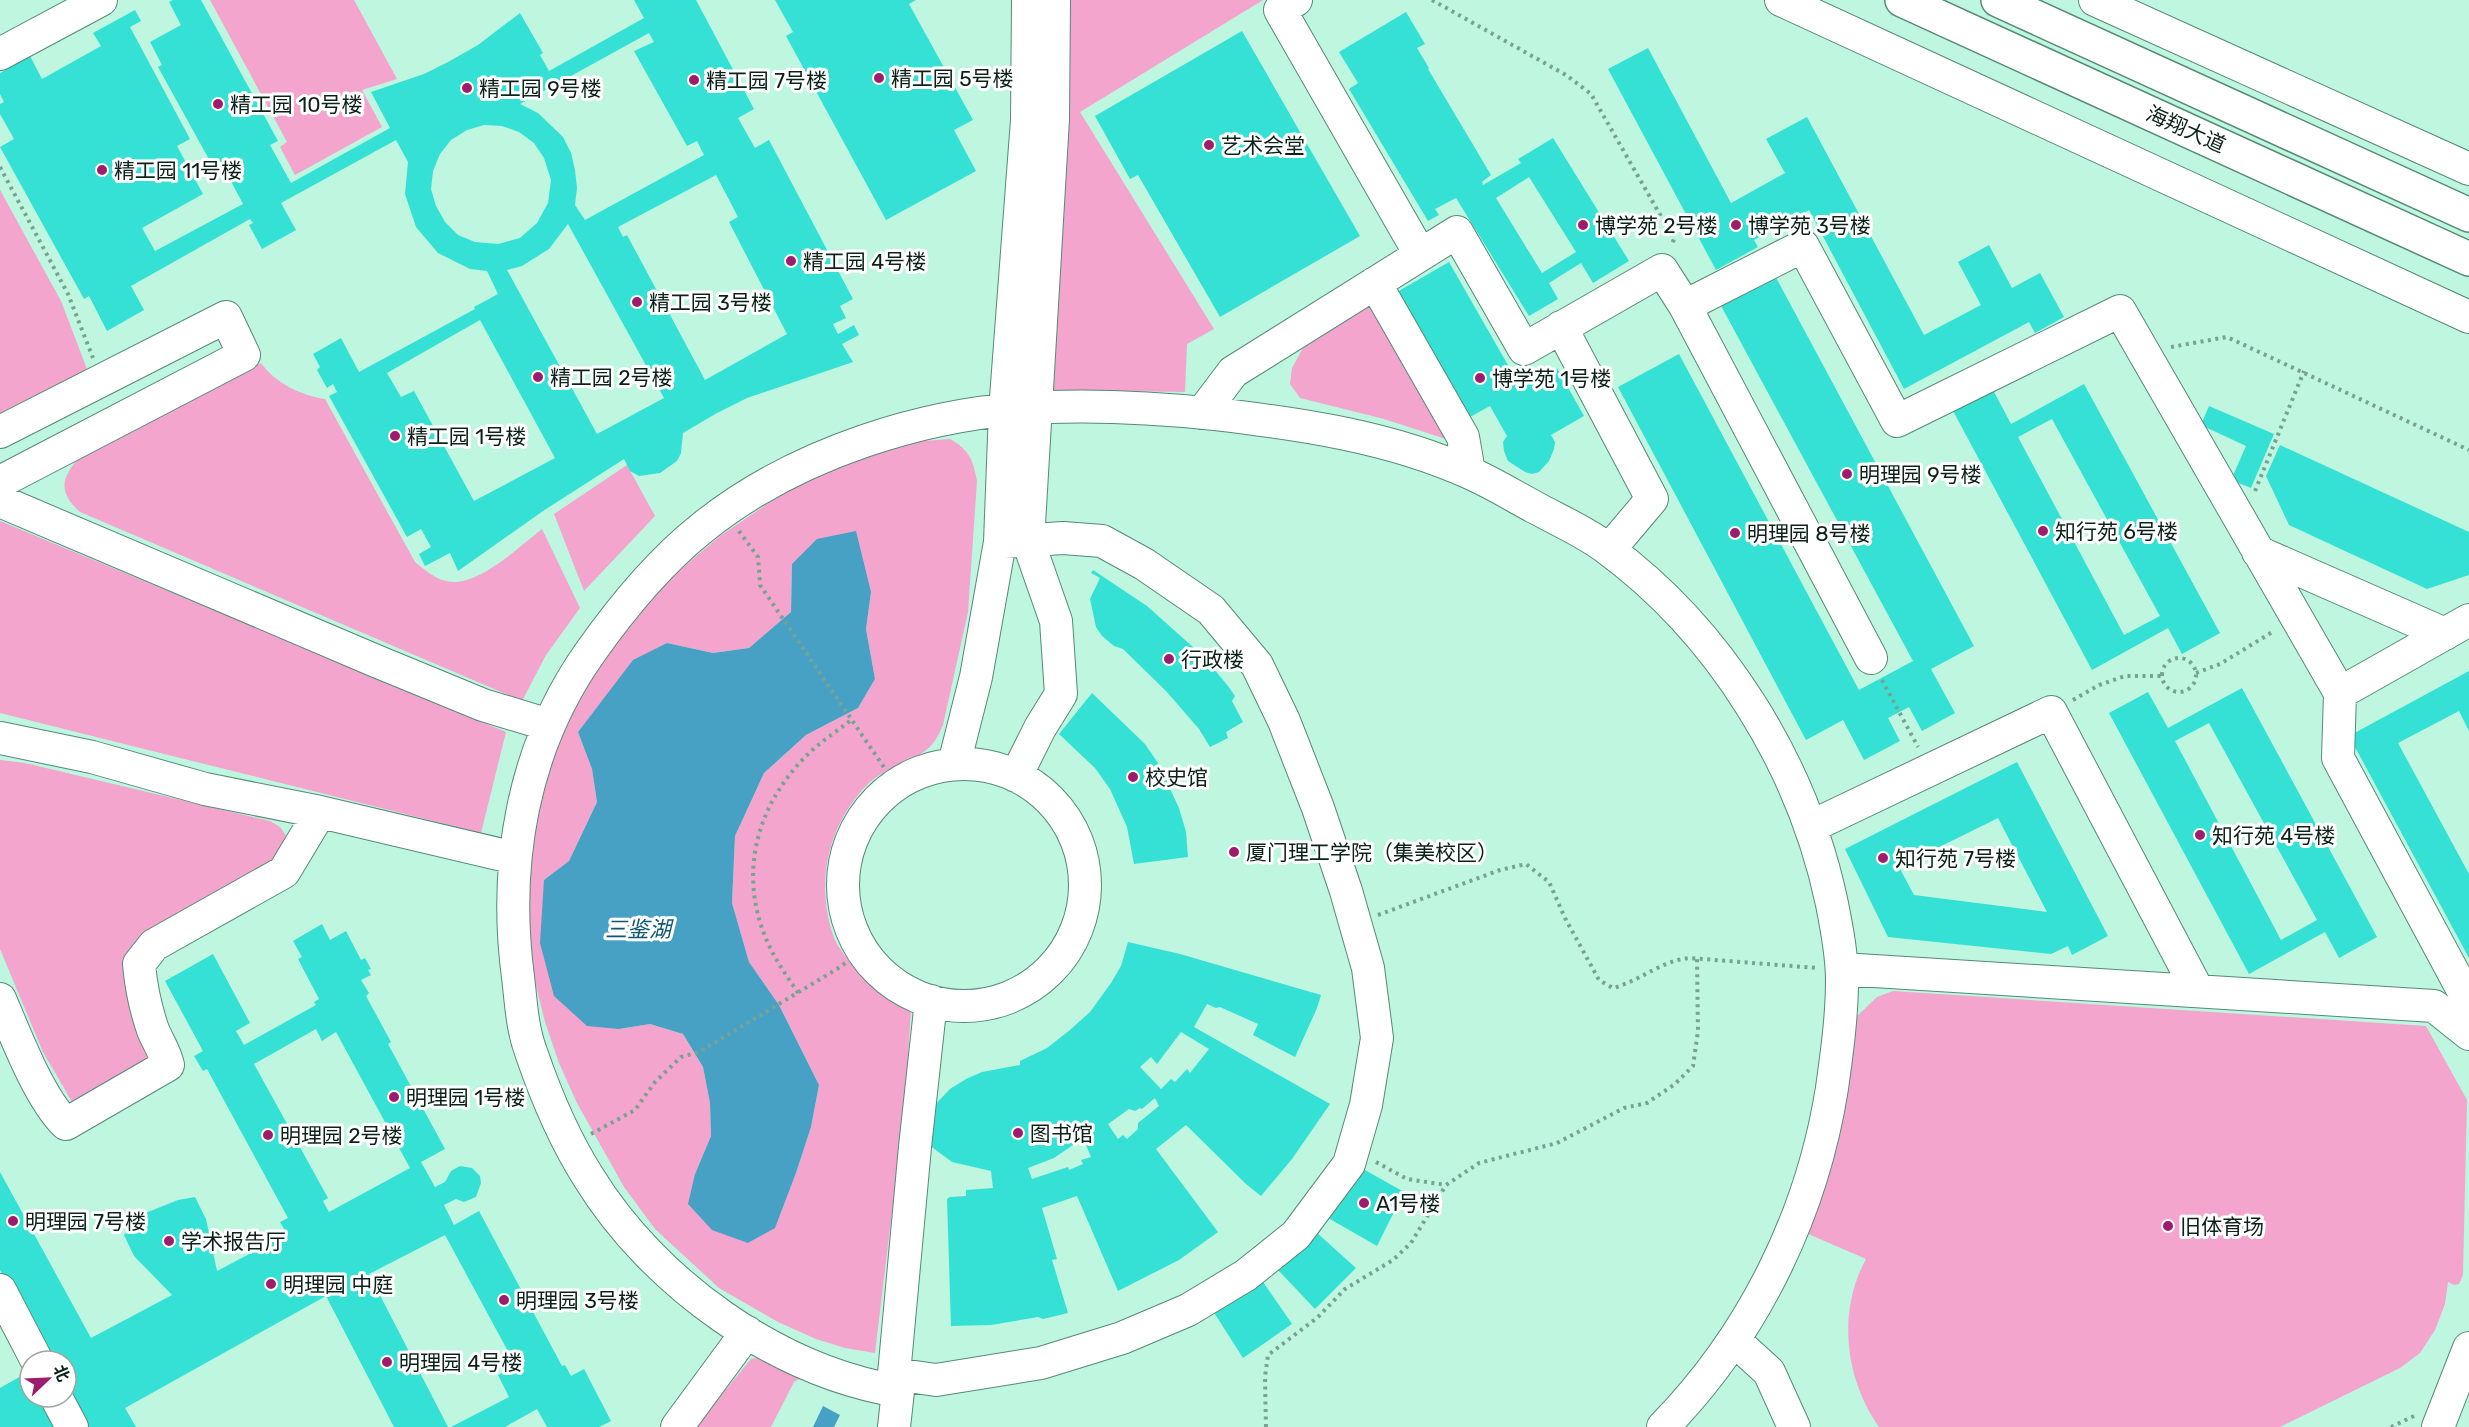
<svg xmlns="http://www.w3.org/2000/svg" width="2469" height="1427" font-family="Rubik,'Noto Sans SC',sans-serif">
<rect width="100%" height="100%" fill="#bef6df"/>
<path fill="#f3a5cd" fill-rule="evenodd" d="M210 0H354L397 79 362 90 382 127 295 175 280 147 287 142Z
M1063 0H1263L1080 112 1214 329 1187 344 1185 392 1113 391 1056 396 1048 376Z
M0 190 61 301 87 369 80 376 0 418Z
M1372 304 1455 442 1384 419 1300 398 1290 384 1292 368 1303 348Z
M261 363C276 384 301 395 325 399L415 562C425 570 434 578 446 581 476 589 520 546 542 529L580 608 546 655 522 701 80 512C59 493 60 479 79 458Z
M950 439C969 450 973 459 977 481L968 612 943 725C940 731 938 737 934 742 919 762 888 765 869 783 827 824 814 886 835 940 842 955 858 971 870 982 875 987 880 994 886 998 894 1003 903 1006 911 1009L905 1103 875 1353 845 1348 816 1339 778 1322 719 1288 655 1229 624 1187 577 1103 559 1063 545 1022 530 962 528 873 535 811 564 725 593 670 662 585 720 536 782 494 848 460 912 442ZM792 564 871 592 866 629 875 679 858 708 806 735 764 773 735 836 732 903 749 962 779 1005 819 1085 811 1127 796 1173 775 1227 748 1243 695 1174 711 1136 710 1103 703 1067 683 1034 650 1024 619 1029 544 880 569 861 597 802 592 769 578 732 633 661 667 643 713 653 749 648 791 612Z
M627 465 655 516 584 591 554 514Z
M0 521 506 732 481 833 0 713Z
M0 760 25 763 270 821 280 827 287 837 283 859 149 937 158 1059 75 1107 43 1052 0 949Z
M1893 991 2426 1026 2467 1100 2463 1275 2459 1284 2454 1285 2448 1282 2445 1304 2435 1330 2420 1353 2400 1368 2280 1427H1879C1845 1379 1837 1312 1866 1259L1806 1233 1851 1022 1877 997Z
M761 1357 801 1378 794 1382 771 1427H695L751 1359Z"/>
<path fill="#47a1c5" d="M856 531 871 592 866 629 875 679 858 708 806 735 764 773 735 836 732 903 749 962 779 1005 819 1085 811 1127 796 1173 775 1228 748 1243 712 1230 688 1204 695 1174 711 1136 710 1103 703 1067 683 1034 650 1024 619 1029 587 1026 554 996 540 943 544 880 569 861 597 802 592 769 578 732 633 660 667 643 713 653 749 648 791 612 792 564 817 539Z
M823 1406 840 1415 834 1427H813Z"/>
<path fill="#35e1d5" fill-rule="evenodd" d="M173 0H201L278 141 270 145 291 183 390 128 371 92 424 74 448 62 478 45 520 13 543 53 540 55 549 71 644 18 634 0H696L754 109 738 118 755 148 769 140 853 299 840 306 846 318 833 324 838 334 854 325 859 335 842 344 853 362 747 398 717 413 683 433 681 453 677 461 660 473 639 476 630 471 624 459 543 511 458 571 450 553 425 566 419 554 431 547 421 529 407 537 329 396 337 392 333 384 327 388 317 370 320 367 313 354 341 338 359 372 475 309 474 307 498 294 487 271 470 269 438 253 416 227 405 194 408 162 396 140 281 203 296 230 262 249 249 225 253 223 250 219 131 286 144 310 107 331 89 296 84 299 0 147 14 139 0 114V104L4 102 0 94V73L30 56 42 79 101 46 93 33 135 10 141 21 130 27 190 139 177 146 203 194 142 228 155 251 243 204 224 168 216 172 158 67 162 65 150 42 181 25 169 2ZM649 33 654 42 634 51 687 146 697 141 704 155 585 220 575 205 577 188 575 170 571 153 563 137 538 113 520 104ZM484 125 502 126 519 132 534 143 544 158 551 180 548 203 537 223 520 238 498 244 475 242 458 235 445 222 436 206 431 189 433 171 440 154 451 140 467 130ZM716 175 738 217 729 222 787 334 705 380 627 235 623 237 618 227ZM568 224 664 398 597 434 507 270 522 266 549 249ZM480 320 555 458 474 501 414 391 401 397 387 373Z
M775 0H916L909 4 973 120 954 130 976 171 886 220 786 36 793 32Z
M1406 12 1425 44 1417 48 1429 68 1428 69 1491 175 1482 182 1483 185 1521 163 1518 159 1553 138 1629 261 1593 283 1581 263 1549 283 1558 299 1529 316 1456 198 1435 209 1439 215 1428 221 1349 89 1358 83 1339 52ZM1529 177 1576 252 1542 273 1496 198Z
M1242 31 1360 236 1220 317 1138 175 1130 179 1095 116Z
M1648 48 1731 203 1785 173 1766 139 1807 117 1924 335 1981 305 1958 262 1989 245 2012 288 2040 273 2064 317 2035 333 2029 322 1904 389 1809 210 1754 240 1758 247 1716 270 1608 69Z
M1449 262 1521 388 1557 368 1584 416 1551 435 1555 442 1554 449 1549 461 1539 472 1532 474 1525 472 1508 461 1504 451 1503 442 1507 436 1490 406 1468 418 1397 292Z
M1773 272 1974 646 1931 669 1955 713 1922 731 1909 707 1888 718 1900 741 1864 760 1843 720 1806 740 1618 387 1679 354 1859 690 1913 661 1719 302Z
M2084 384 2220 633 2182 654 2168 628 2092 670 1952 409 1992 388 2011 424ZM2052 419 2160 616 2124 635 2018 437Z
M2209 406 2274 434 2251 488 2231 480 2246 446 2201 425Z
M2280 445 2469 532V575L2427 589 2289 525 2266 476Z
M1093 570 1147 606 1203 656 1228 686 1235 696 1232 701 1243 722 1226 732 1228 738 1210 747 1199 729 1166 691 1123 649 1114 646 1102 636 1096 627 1090 599 1100 578 1091 573Z
M2469 671V731L2459 711 2398 743 2469 874V958L2349 736Z
M2242 688 2377 937 2339 958 2325 932 2249 974 2109 713 2148 692 2168 728ZM2209 723 2317 920 2281 940 2175 741Z
M1092 693 1145 744 1158 763 1179 808 1186 832 1188 857 1134 864 1127 827 1110 789 1095 768 1059 734Z
M2017 762 2108 936 2072 955 2068 946 2051 954 1888 937 1845 849ZM1998 818 2047 912 1914 895 1899 867Z
M322 924 330 940 346 931 361 960 365 958 371 969 368 970 371 975 361 980 369 993 366 996 391 1042 388 1044 445 1149 421 1162 435 1187 445 1182 451 1171 460 1166 472 1168 480 1176 481 1183 476 1197 464 1202 456 1199 444 1205 454 1225 479 1211 562 1366 565 1365 571 1376 584 1369 611 1421 599 1427H547L537 1409 505 1427H451L509 1397 498 1375 516 1366 445 1235 369 1274 448 1427H394L326 1296 125 1408 136 1427H0V1388L30 1371V1397H66V1361H49L0 1270V1172L91 1338 172 1295 134 1256 124 1235 139 1218 148 1212 178 1200 195 1197 206 1219 217 1271 287 1234 280 1222 288 1218 207 1069 203 1071 194 1056 203 1051 165 981 213 954 250 1023 236 1031 244 1045 316 1005 314 1002 319 999 298 959 302 957 293 941ZM316 1029 322 1041 336 1032 410 1168 329 1212 323 1201 328 1198 254 1064Z
M1128 942 1180 954 1321 995 1317 1008 1295 1057 1253 1035 1258 1024 1220 1007 1216 1008 1207 1004 1194 1027 1330 1104 1292 1159 1261 1196 1246 1184 1186 1125 1156 1149 1218 1232 1179 1260 1118 1291 1077 1196 1042 1208 1057 1259 1052 1260 1068 1313 1043 1319 1038 1317 991 1325 951 1326 947 1199 950 1197 966 1196V1190L993 1188 991 1171 952 1162 925 1142 929 1111 950 1089 966 1079 982 1072 1020 1065V1061L1047 1048 1070 1030 1090 1012 1111 983 1121 966ZM1181 1032 1209 1049 1190 1073 1187 1069 1175 1082 1171 1079 1161 1089 1140 1067 1151 1057 1157 1064ZM1155 1098 1159 1106 1138 1123V1129L1127 1139 1123 1135 1118 1139 1108 1124 1129 1109 1135 1111 1140 1108 1142 1109ZM1083 1138 1091 1157 1081 1160 1083 1164 1069 1170 1068 1167 1032 1179 1028 1168 1054 1158Z
M1356 1165 1404 1192 1377 1246 1323 1215Z
M1316 1232 1356 1268 1315 1309 1278 1270Z
M1261 1279 1292 1324 1243 1358 1213 1311Z"/>
<g fill="none" stroke-linecap="round" stroke-linejoin="round">
<defs>
<path id="minor" d="M1296 0 1280 10 1420 254
M1781 0 2469 317
M2095 0 2469 169
M0 54 101 0
M1375 283 1463 437 1469 472
M1685 306 1871 658
M1561 327 1652 499 1609 550
M1202 413 1233 372 1457 232 1524 349 1662 270 1685 306 1803 246 1897 421 2120 311 2340 693 2338 758 2466 996 2469 1024
M0 432 226 317 244 355 0 482
M0 501 376 661 483 705 549 725
M2258 552 2445 634
M2340 693 2469 620
M0 738 92 757 205 789 320 812 515 858
M954 764 976 677 1000 542 1005 411 1027 120 1028 0
M843 885a121 121 0 1 1 242 0a121 121 0 1 1-242 0Z
M1016 776 1040 728 1061 694 1056 621 1028 541 1053 119 1054 0
M1810 827 2051 712 2198 991
M1842 969 2434 1006 2469 1034
M0 999C15 1034 39 1098 66 1124L168 1065C165 1052 158 1042 153 1030 145 1007 141 987 139 964L154 945 284 872 320 812
M0 1290 37 1361
M1734 1340 1769 1372 1794 1427
M894 1374 936 1380 1041 1363 1122 1338 1188 1310 1246 1275 1296 1235 1349 1164 1366 1105 1377 1038 1368 968 1346 891 1318 808 1284 721 1257 665 1211 610 1144 564 1102 541 1063 538 1000 542
M898 1391C776 1371 653 1282 589 1178 564 1139 546 1096 531 1052 522 1028 521 1002 518 977 503 863 523 748 589 654 622 607 658 563 702 528 795 453 928 411 1046 407 1103 405 1159 408 1215 414 1301 424 1391 437 1470 473 1493 483 1515 497 1538 509 1560 521 1585 532 1605 547 1720 631 1803 765 1832 904 1837 929 1842 955 1842 980 1842 1016 1837 1052 1832 1088 1812 1215 1753 1335 1663 1427
M56 1397 72 1427
M677 1427 747 1332
M894 1427 898 1391 894 1374 915 1147 931 1001
M2438 1427 2469 1348"/>
<path id="highway" d="M1902 0 2469 259
M1998 0 2469 215"/>
</defs>
<use href="#minor" stroke="#558a76" stroke-width="34"/>
<use href="#highway" stroke="#558a76" stroke-width="36"/>
<path stroke="#78a392" stroke-width="4" stroke-dasharray="3 4.5" stroke-linecap="butt" d="M1432 0 1566 75 1591 94 1674 239 1671 246
M0 167 68 294 93 358
M2171 347 2227 337 2469 450
M2255 491 2304 371
M739 531 758 557 760 585 896 785
M2162 675a17 17 0 1 1 34 0a17 17 0 1 1-34 0Z
M2196 673 2220 664 2274 631
M1882 680 1918 747
M2073 700 2099 685 2125 676H2162
M1378 915 1500 870 1526 864 1549 882 1565 918 1599 980 1613 988C1640 981 1662 960 1690 958L1817 968
M798 993C787 976 775 960 767 941 738 874 756 806 807 755 820 742 836 732 850 721
M591 1134 635 1110 655 1082 681 1057 699 1052 837 969 863 950
M1376 1162 1407 1179 1446 1185 1479 1163 1557 1143 1624 1108 1647 1103 1675 1084 1693 1066 1698 1031 1697 959
M1266 1427 1265 1377 1268 1355 1317 1318 1345 1289 1393 1260 1411 1243 1446 1185
M2391 1427 2414 1416"/>
<use href="#minor" stroke="#fff" stroke-width="32"/>
<use href="#highway" stroke="#fff" stroke-width="33"/>
</g>
<g fill="#9e1c6e" stroke="#fff" stroke-width="2">
<circle cx="879" cy="78" r="6"/>
<circle cx="694" cy="80" r="6"/>
<circle cx="467" cy="88" r="6"/>
<circle cx="218" cy="104" r="6"/>
<circle cx="1209" cy="145" r="6"/>
<circle cx="102" cy="170" r="6"/>
<circle cx="1583" cy="225" r="6"/>
<circle cx="1736" cy="225" r="6"/>
<circle cx="791" cy="261" r="6"/>
<circle cx="637" cy="302" r="6"/>
<circle cx="538" cy="377" r="6"/>
<circle cx="1480" cy="378" r="6"/>
<circle cx="395" cy="436" r="6"/>
<circle cx="1847" cy="474" r="6"/>
<circle cx="2043" cy="531" r="6"/>
<circle cx="1735" cy="533" r="6"/>
<circle cx="1169" cy="659" r="6"/>
<circle cx="1133" cy="777" r="6"/>
<circle cx="2200" cy="835" r="6"/>
<circle cx="1234" cy="852" r="6"/>
<circle cx="1883" cy="858" r="6"/>
<circle cx="394" cy="1097" r="6"/>
<circle cx="1018" cy="1133" r="6"/>
<circle cx="268" cy="1135" r="6"/>
<circle cx="1364" cy="1203" r="6"/>
<circle cx="13" cy="1221" r="6"/>
<circle cx="2168" cy="1226" r="6"/>
<circle cx="169" cy="1241" r="6"/>
<circle cx="271" cy="1284" r="6"/>
<circle cx="504" cy="1300" r="6"/>
<circle cx="387" cy="1362" r="6"/>
</g>
<g text-anchor="middle" dominant-baseline="central" stroke-width="6" stroke-linejoin="round" paint-order="stroke">
<g font-size="21" fill="#0b2119" stroke="#fff" text-anchor="start">
<text x="891" y="78">精工园 5号楼</text>
<text x="706" y="80">精工园 7号楼</text>
<text x="479" y="88">精工园 9号楼</text>
<text x="230" y="104">精工园 10号楼</text>
<text x="1221" y="145">艺术会堂</text>
<text x="114" y="170">精工园 11号楼</text>
<text x="1595" y="225">博学苑 2号楼</text>
<text x="1748" y="225">博学苑 3号楼</text>
<text x="803" y="261">精工园 4号楼</text>
<text x="649" y="302">精工园 3号楼</text>
<text x="550" y="377">精工园 2号楼</text>
<text x="1492" y="378">博学苑 1号楼</text>
<text x="407" y="436">精工园 1号楼</text>
<text x="1859" y="474">明理园 9号楼</text>
<text x="2055" y="531">知行苑 6号楼</text>
<text x="1747" y="533">明理园 8号楼</text>
<text x="1181" y="659">行政楼</text>
<text x="1145" y="777">校史馆</text>
<text x="2212" y="835">知行苑 4号楼</text>
<text x="1246" y="852">厦门理工学院（集美校区）</text>
<text x="1895" y="858">知行苑 7号楼</text>
<text x="406" y="1097">明理园 1号楼</text>
<text x="1030" y="1133">图书馆</text>
<text x="280" y="1135">明理园 2号楼</text>
<text x="1376" y="1203">A1号楼</text>
<text x="25" y="1221">明理园 7号楼</text>
<text x="2180" y="1226">旧体育场</text>
<text x="181" y="1241">学术报告厅</text>
<text x="283" y="1284">明理园 中庭</text>
<text x="516" y="1300">明理园 3号楼</text>
<text x="399" y="1362">明理园 4号楼</text>
</g>
<g font-size="21" fill="#0b2119" stroke="#fff">
<text transform="translate(2186 129) rotate(24)">海翔大道</text>
</g>
<g font-size="22" font-style="italic" fill="#0e5872" stroke="#fff">
<text x="638" y="929">三鉴湖</text>
</g>
</g>
<g transform="translate(48 1379) rotate(67)"><circle r="28" fill="#ffffff" stroke="#9da6a3" stroke-width="1.5"/>
<path d="M0-4.5L10 22L0 15L-10 22Z" fill="#9e1c6e"/>
<text y="-9" font-size="16" font-weight="bold" text-anchor="middle" fill="#0b2119">北</text>
</g>
</svg>
